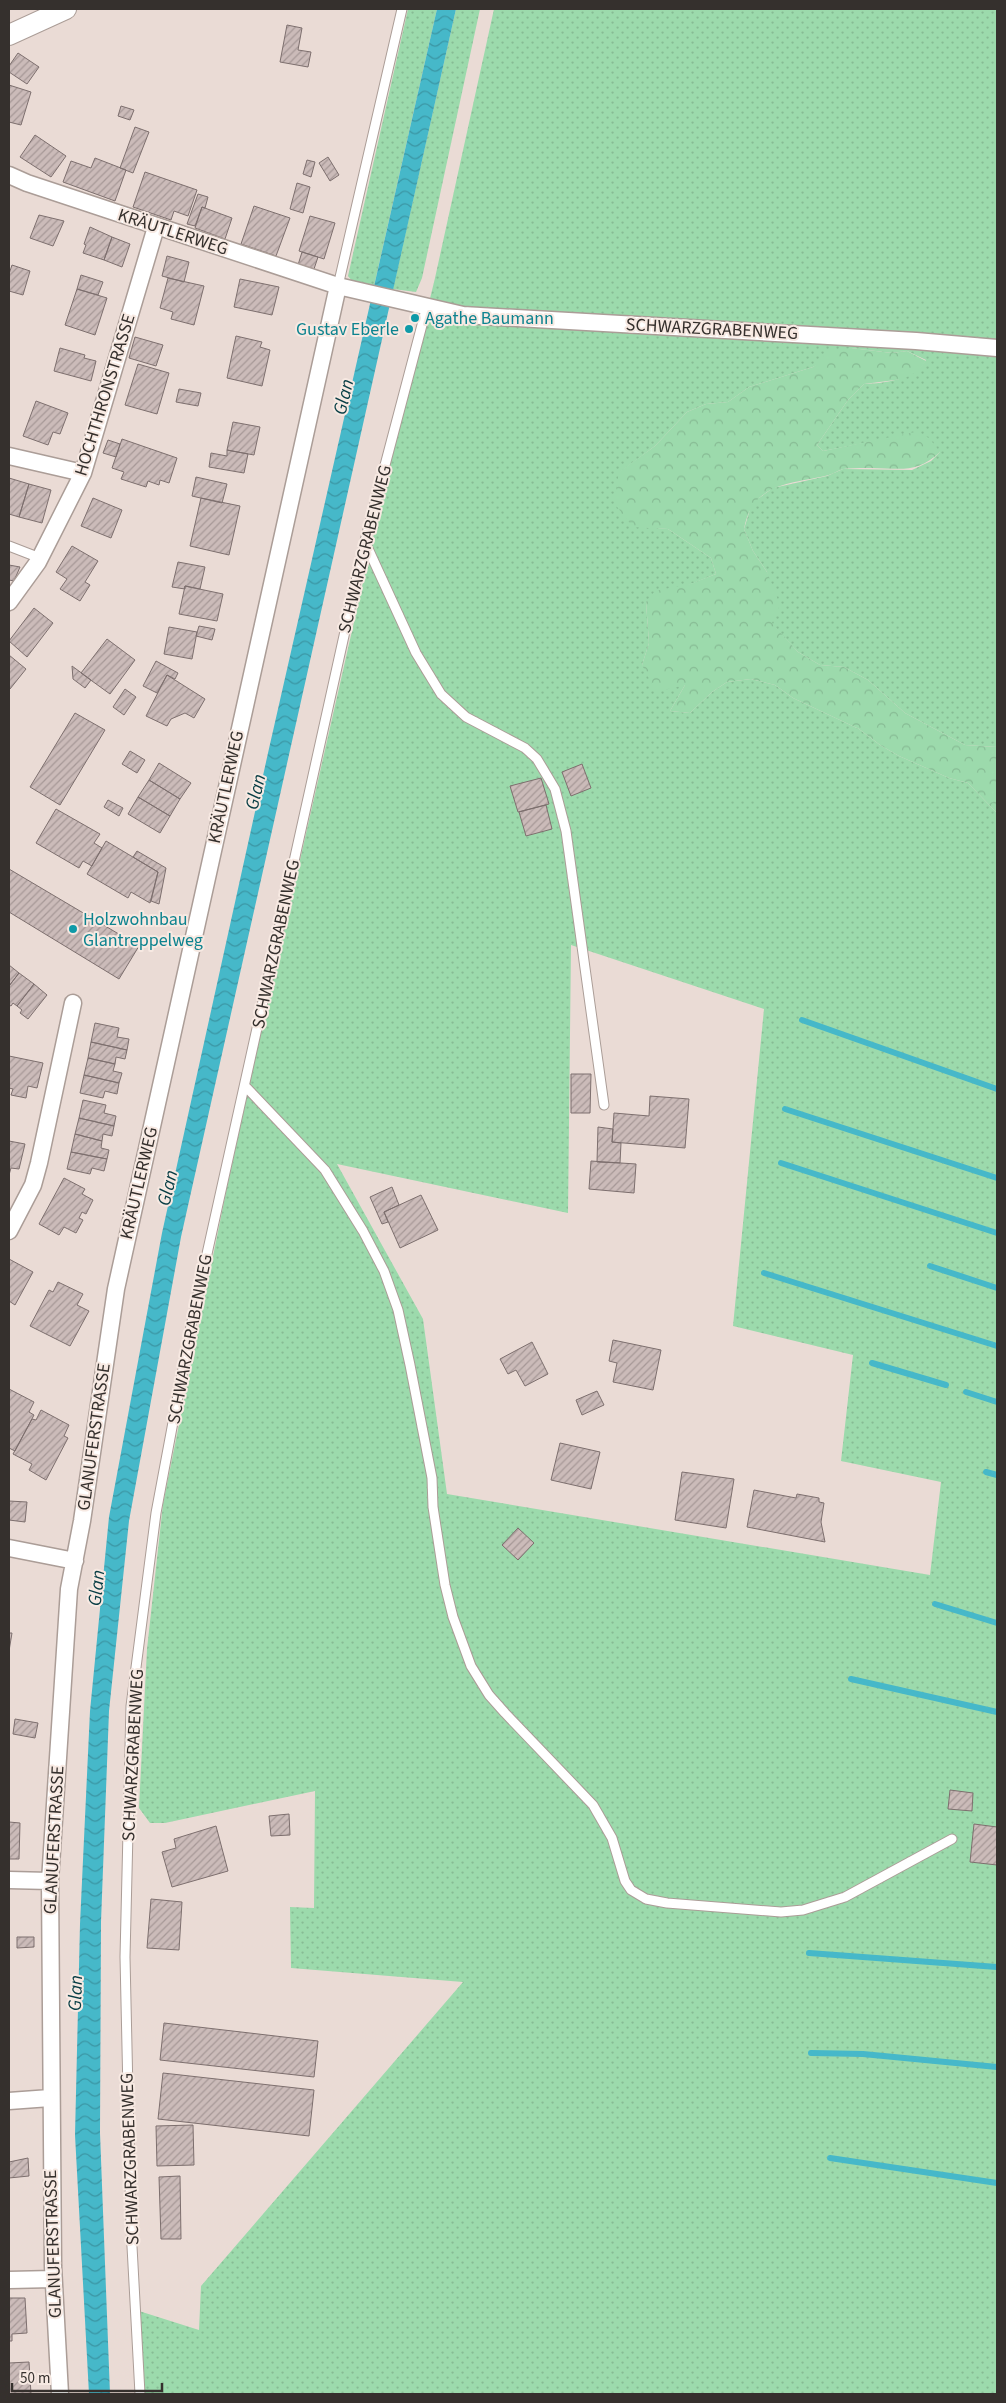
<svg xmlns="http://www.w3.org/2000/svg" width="1006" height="2403" font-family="'Source Sans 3',sans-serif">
<defs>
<pattern id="grass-dots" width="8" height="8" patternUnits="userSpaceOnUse" patternTransform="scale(1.25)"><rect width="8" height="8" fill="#9cdaac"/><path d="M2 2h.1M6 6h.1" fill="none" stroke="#87bb94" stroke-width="1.8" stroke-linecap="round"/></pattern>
<pattern id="forest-crowns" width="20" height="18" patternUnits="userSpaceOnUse" patternTransform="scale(1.25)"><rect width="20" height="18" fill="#9cdaac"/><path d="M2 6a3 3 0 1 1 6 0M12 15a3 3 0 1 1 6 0" fill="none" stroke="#87bb94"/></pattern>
<pattern id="water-waves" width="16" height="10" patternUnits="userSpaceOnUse" patternTransform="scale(1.25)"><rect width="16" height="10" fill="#46b8c9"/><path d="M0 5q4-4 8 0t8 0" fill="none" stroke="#3b96a4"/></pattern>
<pattern id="building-hatch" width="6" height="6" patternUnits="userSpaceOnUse" patternTransform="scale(1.25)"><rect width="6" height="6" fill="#cbbbb9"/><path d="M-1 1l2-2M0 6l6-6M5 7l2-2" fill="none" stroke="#a69897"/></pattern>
</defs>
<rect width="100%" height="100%" fill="#eadbd5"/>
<path fill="url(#grass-dots)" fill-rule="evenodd" d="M408 9H437L374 286 352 281 348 276Z
M456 9H480L422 278 416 292 393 289Z
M494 9H997V747L965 745 905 713 868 680 844 667 820 665 798 652 771 623 767 572 753 551 744 529 752 503 773 488 827 476 843 469 912 470 931 461 940 452 890 438 823 451 817 445 848 400 864 384C885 383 914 380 926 360L907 351 892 353 851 348 813 367 749 387 728 402 706 404 687 412 655 446 620 472 633 526 668 529 711 558 716 574 646 602 649 643 642 665 685 685 670 711 690 713 712 692 727 682 751 679 775 685 793 698 859 729 880 745 899 756 949 778 968 783 997 813V2394H144L139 2311 199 2330 201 2286 463 1982 291 1968 290 1907 314 1908 315 1791 165 1823H150L139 1808 147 1649 163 1504 226 1192 261 1032 391 459 435 278ZM571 945 764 1009 733 1326 853 1355 841 1461 941 1482 930 1575 447 1494 423 1319 337 1164 568 1213Z"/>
<path fill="url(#forest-crowns)" d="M851 348 892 353 907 351 926 361 918 371 903 379 864 384 848 400 817 445 823 451 915 432 929 438 940 452C915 476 896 467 866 468 858 468 850 468 843 469 837 471 831 475 825 476 788 484 752 484 744 529L753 551 767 572 780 605 772 623 798 652 820 665 844 667 868 680 905 713 965 745 997 747V813L968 783 949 778 899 756 880 745 859 729 793 698 775 685 751 679 727 682 712 692 690 713 670 711 685 685 656 692 642 665 649 643 646 602 655 591 690 584 716 574 711 558 668 529 633 527 614 503 619 472 655 446 687 412 706 404 728 402 749 387 813 367 821 361 825 352Z"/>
<path fill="url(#water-waves)" d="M437 9H456L181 1237 129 1521 109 1711 101 1922 100 2133 110 2394H89L75 2135 80 1924 90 1711 109 1517 162 1233 268 753Z"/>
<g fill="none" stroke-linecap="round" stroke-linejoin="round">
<path stroke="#46b8c9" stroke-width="6" d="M802 1020 997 1089
M785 1109 997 1178
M781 1163 997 1233
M930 1266 997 1288
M764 1273 997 1346
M872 1363 946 1385
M966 1392 997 1402
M986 1472 997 1475
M935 1604 997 1623
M851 1679 997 1712
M809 1953 997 1967
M811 2053 863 2054 997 2067
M830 2158 997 2183"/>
</g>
<path fill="url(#building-hatch)" stroke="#7d6f6e" d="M287 25 302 28 298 50 311 52 308 67 280 62Z
M18 53 39 67 27 84 9 72V66Z
M9 85 31 92 21 125 9 122Z
M121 106 134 110 130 120 118 116Z
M135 127 149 132 133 173 120 168Z
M35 135 66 156 51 177 20 157Z
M328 157 339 175 330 181 319 163Z
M95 158 126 170 115 201 63 182 71 161 91 168Z
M307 160 315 162 311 177 303 174Z
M145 172 197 190 188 216 174 211 171 220 133 207Z
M297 183 310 187 303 213 290 209Z
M198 194 208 197 205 208 202 207 195 226 187 224Z
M254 206 290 218 276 256 241 244Z
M202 207 232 218 225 239 195 228Z
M39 215 64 221 53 246 30 238Z
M310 216 335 223 324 259 299 251Z
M90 227 112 237 104 260 83 253 86 245 84 244Z
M112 237 130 244 122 267 104 260Z
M302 252 318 257 314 269 298 265Z
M167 256 189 262 184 282 162 276Z
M12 265 30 271 23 295 9 291V274Z
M81 275 103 282 98 295 77 289Z
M168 278 204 286 194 325 171 319 173 312 160 308Z
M240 279 279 287 272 315 234 307Z
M77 289 107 298 95 335 65 325Z
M236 336 262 342 260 347 270 350 262 386 227 378Z
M135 337 163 345 156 366 129 358Z
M60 348 85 355 84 358 96 361 91 381 54 371Z
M138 364 169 373 157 414 125 405Z
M179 389 201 393 198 406 176 402Z
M36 401 68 413 60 434 53 432 48 445 23 436Z
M233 422 260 427 254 455 227 450Z
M122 439 177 458 169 483 160 480 159 485 148 481 146 487 121 479 124 472 112 468Z
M108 440 120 444 116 457 103 453Z
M227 450 248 454 244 473 209 467 211 453 227 456Z
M196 477 227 484 222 503 192 496Z
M9 478 29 484 19 517 9 514Z
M29 484 51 490 42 523 19 517Z
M93 498 122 510 111 538 81 526Z
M201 498 240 506 229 555 190 546Z
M72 546 98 561 85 582 90 585 80 601 60 589 67 579 56 572Z
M178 562 205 567 200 589 185 586V589L172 587Z
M9 565 20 567 14 581 9 580Z
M185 586 223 594 217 621 179 614Z
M34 608 53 623 27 657 9 641Z
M199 626 215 629 212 640 196 636Z
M169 627 197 632 192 659 164 654Z
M107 639 135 660 110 694 81 673Z
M9 655 26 669 10 689 9 688Z
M156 661 178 673 175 679 167 675 157 693 143 686Z
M72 666 91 680 85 688 73 679Z
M167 675 205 699 194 718 185 713 171 719 167 726 146 716Z
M125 689 136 697 124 715 113 707Z
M75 713 105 730 60 805 30 787Z
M130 751 145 760 137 773 122 764Z
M159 763 191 783 180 799 149 780Z
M582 764 591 788 571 796 562 772Z
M541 778 549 804 518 812 510 786Z
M149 780 180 799 170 816 138 797Z
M138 797 170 816 160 833 128 814Z
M108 800 123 808 119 816 104 807Z
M546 805 552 829 526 836 519 812Z
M56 809 100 834 94 843 102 848 92 866 83 861 79 868 36 843Z
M106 841 158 872 150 903 131 892 128 898 87 874Z
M137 851 166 868 159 904 151 901 158 872 133 857Z
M9 869 139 946 119 979 9 912Z
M9 965 19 973 9 986Z
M19 973 34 984 17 1006 13 1003 11 1006 9 1005V986Z
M34 984 47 995 28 1019 20 1013 22 1010 17 1006Z
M95 1023 119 1028 117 1037 129 1039 127 1050 91 1042Z
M91 1042 127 1050 125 1059 116 1057 115 1064 88 1058Z
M9 1056 43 1063 37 1088 28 1086 26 1098 11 1095 13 1089 9 1088Z
M88 1058 115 1064 113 1071 122 1073 119 1083 84 1075Z
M571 1074H591L590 1113H571Z
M84 1075 119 1083 117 1094 105 1091 103 1098 80 1093Z
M650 1096 689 1099 685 1148 612 1142 614 1113 649 1116Z
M83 1100 106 1105 104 1113 116 1116 114 1126 79 1118Z
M79 1118 114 1126 112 1136 103 1134 102 1141 75 1134Z
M598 1127 613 1129 612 1142 621 1143 620 1163 597 1162Z
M75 1134 102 1141 101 1148 109 1150 107 1159 71 1152Z
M9 1141 25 1144 19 1169 11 1168 9 1175Z
M71 1152 107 1159 104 1171 92 1168 90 1174 67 1169Z
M591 1161 636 1164 634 1193 589 1189Z
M64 1178 85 1189 82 1194 93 1200 86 1214 82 1212 79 1218 83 1220 76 1233 64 1227 59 1235 39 1224Z
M392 1187 399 1205 384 1212 388 1222 382 1224 370 1197Z
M421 1195 438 1230 400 1248 384 1212Z
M9 1259 33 1272 15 1305 9 1301Z
M58 1282 83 1294 77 1305 89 1311 70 1346 30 1326 49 1290 53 1292Z
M613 1340 661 1350 653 1390 613 1382 617 1363 609 1361Z
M532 1342 548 1374 525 1386 516 1370 508 1374 500 1359Z
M9 1389 34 1402 29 1412 34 1415 15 1451 9 1448Z
M597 1391 604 1405 582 1415 576 1400Z
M41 1410 69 1425 64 1436 68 1438 46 1480 29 1470 32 1464 13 1454 32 1419 36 1420Z
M560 1443 600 1452 591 1489 551 1480Z
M682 1472 734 1479 726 1528 675 1520Z
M754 1490 796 1498 797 1494 819 1498V1502L824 1503 821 1522 825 1542 747 1527Z
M9 1501 27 1502 25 1522 9 1520Z
M518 1528 534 1543 518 1560 502 1545Z
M9 1633H12L9 1651Z
M15 1719 38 1723 35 1738 13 1734Z
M950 1790 973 1793 972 1811 948 1809Z
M289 1814 290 1835 271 1836 269 1816Z
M9 1822 20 1823 19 1859H9Z
M974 1824 997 1827V1865L970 1862Z
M216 1826 228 1871 172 1887 162 1852 176 1848 174 1839Z
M151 1899 182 1902 179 1950 147 1948Z
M17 1937H34V1947L17 1948Z
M164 2023 318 2041 314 2077 160 2060Z
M163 2073 314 2090 309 2136 158 2119Z
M193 2125 194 2165 157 2166 156 2126Z
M28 2158 29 2176 9 2178V2162Z
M180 2176 181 2239H161L159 2177Z
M9 2298H25L27 2333 12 2334V2341H9Z
M29 2362 31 2394H9V2363Z"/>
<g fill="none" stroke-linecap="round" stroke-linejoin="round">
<defs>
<path id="service" d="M338 286 402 9
M365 542 416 653 441 694 466 717 525 748 537 759 555 789 566 831 604 1105
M9 546 40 558
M245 1086 325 1170 363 1231 384 1271 398 1310 410 1365 432 1478 433 1507 445 1585 453 1617 471 1666 489 1695 505 1713 593 1805 612 1838 625 1881 631 1890 646 1899 667 1903 781 1912 803 1910 845 1897 952 1839
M140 2394 131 2228 125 1957 131 1706 156 1513 191 1326 365 541 427 306"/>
<path id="minor" d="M9 175 27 183 338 286 463 315 916 341 997 348
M9 456 83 473
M9 602 38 562 83 473 156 227
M9 1231 33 1185 39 1163 73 1003
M9 1548 75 1561
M9 1880 50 1881
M9 2101 50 2098
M9 2280 53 2279
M60 2394 53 2266 50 1881 69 1589 82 1521 116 1289 338 286"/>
<path id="tertiary" d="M9 35 66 9"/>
</defs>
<use href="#service" stroke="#ab9d97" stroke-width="11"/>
<use href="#minor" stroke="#ab9d97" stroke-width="19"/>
<use href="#tertiary" stroke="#ab9d97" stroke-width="22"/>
<use href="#service" stroke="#fff" stroke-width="9"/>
<use href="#minor" stroke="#fff" stroke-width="16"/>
<use href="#tertiary" stroke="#fff" stroke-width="20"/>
</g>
<g fill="#0f9aa8" stroke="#f7e9e2" stroke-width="2">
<circle cx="415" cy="318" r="5"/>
<circle cx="409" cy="329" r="5"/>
<circle cx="73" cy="929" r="5"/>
</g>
<g text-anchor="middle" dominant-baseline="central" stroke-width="4" stroke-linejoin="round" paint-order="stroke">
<g font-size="18" fill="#35302d" stroke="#f7e9e2">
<text transform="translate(173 232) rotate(18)">KRÄUTLERWEG</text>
<text transform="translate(712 329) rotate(3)">SCHWARZGRABENWEG</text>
<text transform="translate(105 395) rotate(-73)">HOCHTHRONSTRASSE</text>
<text transform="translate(365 549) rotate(-76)">SCHWARZGRABENWEG</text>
<text transform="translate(226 787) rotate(-78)">KRÄUTLERWEG</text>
<text transform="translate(276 944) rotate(-78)">SCHWARZGRABENWEG</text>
<text transform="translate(139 1183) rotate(-77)">KRÄUTLERWEG</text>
<text transform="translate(190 1339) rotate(-79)">SCHWARZGRABENWEG</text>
<text transform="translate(94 1437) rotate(-82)">GLANUFERSTRASSE</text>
<text transform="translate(133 1755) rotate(-87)">SCHWARZGRABENWEG</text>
<text transform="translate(54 1840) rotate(-87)">GLANUFERSTRASSE</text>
<text transform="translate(130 2159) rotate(-92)">SCHWARZGRABENWEG</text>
<text transform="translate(53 2244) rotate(-92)">GLANUFERSTRASSE</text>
</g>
<g font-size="18" fill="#0d838f" stroke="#f7e9e2" text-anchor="start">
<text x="425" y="318">Agathe Baumann</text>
<text x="399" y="329" text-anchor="end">Gustav Eberle</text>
<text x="83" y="919">Holzwohnbau<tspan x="83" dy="21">Glantreppelweg</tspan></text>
</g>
<g font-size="19" font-style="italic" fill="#073d44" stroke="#f7e9e2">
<text transform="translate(344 397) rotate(-77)">Glan</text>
<text transform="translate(256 792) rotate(-77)">Glan</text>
<text transform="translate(168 1188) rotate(-77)">Glan</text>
<text transform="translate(97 1588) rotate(-84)">Glan</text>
<text transform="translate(76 1993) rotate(-88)">Glan</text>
</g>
</g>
<rect width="1006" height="2403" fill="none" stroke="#35302d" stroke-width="20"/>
<path d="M12 2383v8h150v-8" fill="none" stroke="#35302d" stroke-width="2.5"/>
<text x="20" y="2383" font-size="15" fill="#35302d" stroke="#f7e9e2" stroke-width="4" paint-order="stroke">50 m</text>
</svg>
